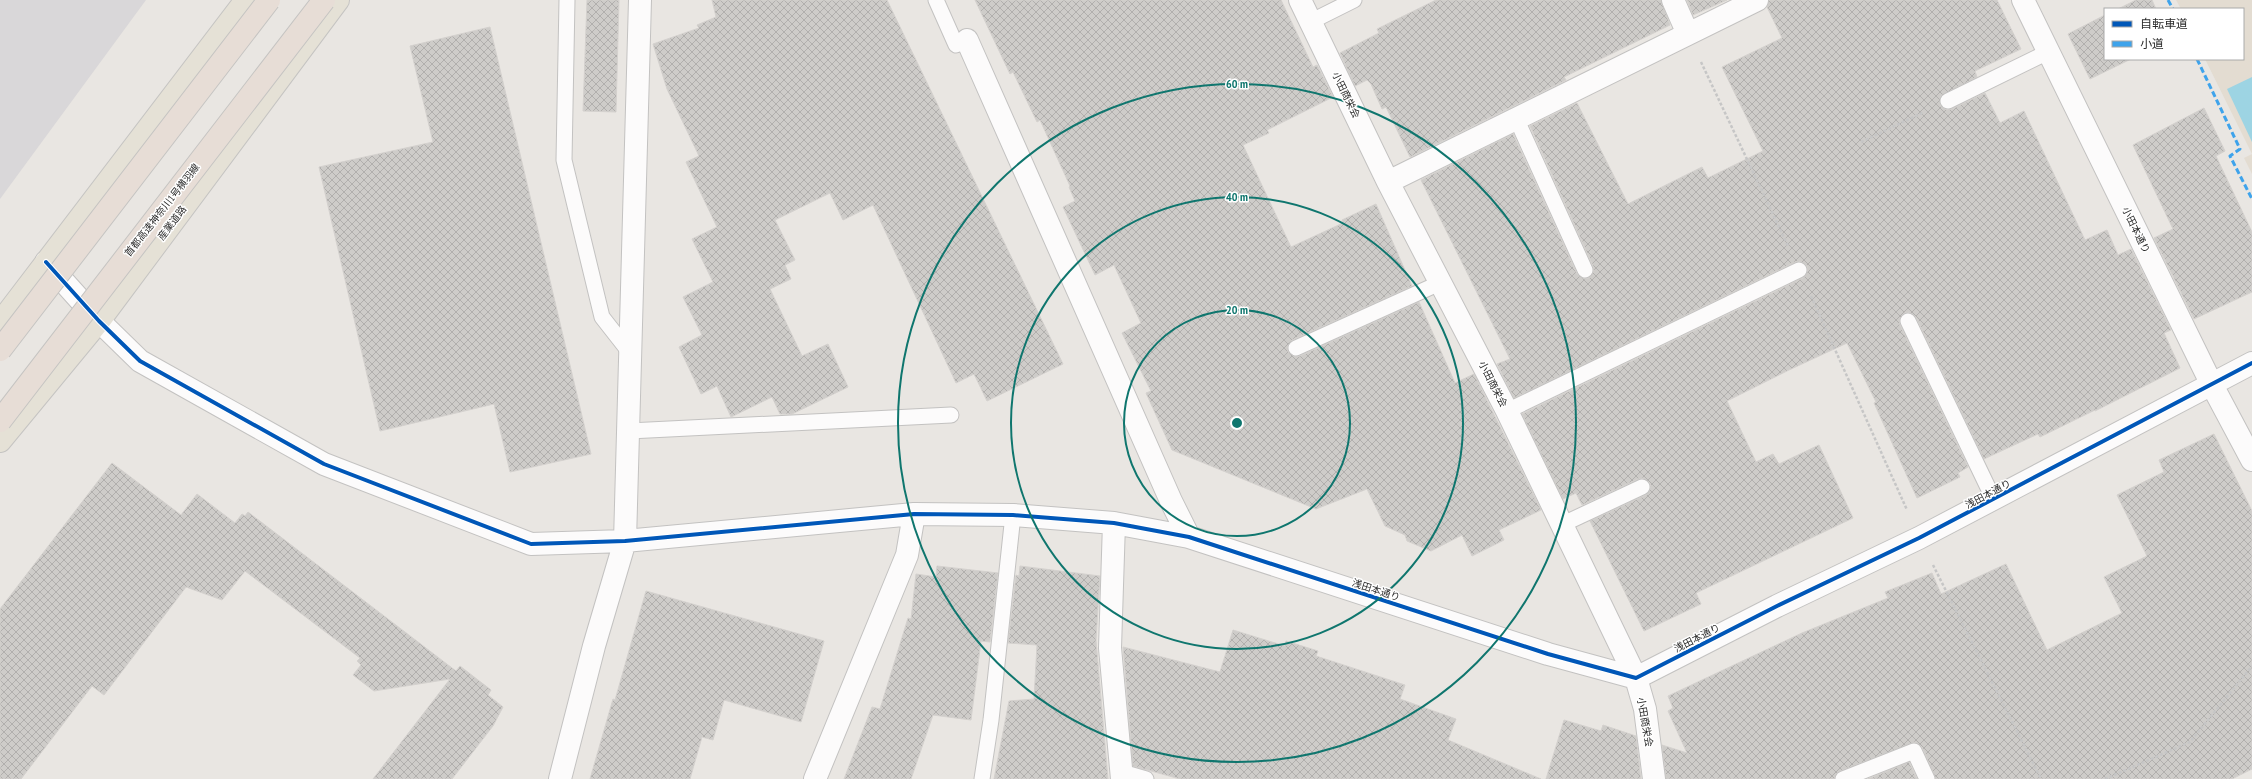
<svg xmlns="http://www.w3.org/2000/svg" width="2252" height="779" font-family="'PT Sans Narrow','Noto Sans JP',sans-serif">
<defs>
<pattern id="building-cross-hatch" width="8" height="8" patternUnits="userSpaceOnUse"><rect width="8" height="8" fill="#ceccc9"/><path d="M0 0l8 8M0 8l8-8" fill="none" stroke="#b1afad"/></pattern>
</defs>
<rect width="100%" height="100%" fill="#e9e6e2"/>
<path fill="#d9d7d9" d="M0 0H146L0 199Z"/>
<path fill="#e3dcd1" d="M2176 0H2252V174L2244 158 2252 154 2205 59H2243V9H2181Z"/>
<path fill="#9dd4e3" d="M2252 77V142L2227 89Z"/>
<path fill="url(#building-cross-hatch)" stroke="#d4d1ce" d="M587 0H619L616 112 583 111Z
M712 0H887L1063 364 987 401 974 374 956 383 873 205 843 220 830 193 775 220 795 260 785 265 791 279 770 289 802 356 828 344 848 387 792 414H780L772 397 731 417 717 386 701 394 679 347 702 335 683 297 713 282 692 239 717 227 686 162 699 156 667 89 653 44 699 28 697 25 716 17Z
M975 0H1281L1313 67 1317 65 1333 97 1267 130 1269 133 1243 145 1291 247 1343 223 1342 220 1376 204 1412 286 1292 340 1287 347 1288 352 1295 357 1300 356 1419 302 1455 383 1474 374 1541 510 1499 530 1504 540 1472 556 1462 535 1431 551 1407 541 1405 535 1385 526 1367 489 1316 509 1172 450 1146 393 1151 391 1122 333 1141 323 1114 265 1095 275 1063 207 1075 201 1069 187 1070 186 1040 120 1037 122 1013 72 1010 74Z
M1436 0H1661L1670 25 1564 77 1566 80 1410 157 1386 107 1382 109 1371 84 1367 80 1355 86 1340 53 1379 33 1377 29Z
M1687 0H1727L1693 15Z
M1769 0H1997L2021 49 1975 71 1977 77 1941 96 1940 105 1947 110 1952 109 1985 93 2000 123 2024 111 2085 240 2107 230 2118 255 2131 249 2171 330 2164 333 2180 368 2095 411V410L2040 437 2038 434 1984 459 1916 317 1909 312 1904 313 1899 320 1900 325 1968 467 1958 473 1960 477 1917 498 1874 403 1876 402 1847 343 1789 370 1727 401 1756 462 1773 454 1779 464 1819 445 1853 518 1696 593 1701 604 1644 631 1590 521 1646 495 1651 488 1650 483 1643 478 1638 479 1582 505 1576 493 1563 499 1522 414 1803 278 1808 271 1807 266 1800 261 1795 262 1514 398 1497 364 1510 359 1421 180 1513 134 1577 274 1584 279 1589 278 1594 271 1593 266 1530 126 1577 103 1628 204 1702 167 1708 178 1763 151 1722 67 1782 38 1767 7Z
M2136 0H2152L2156 9H2118Z
M2105 15V59H2131L2090 79 2068 34Z
M490 27 591 454 510 472 494 404 380 431 319 167 433 142 410 46Z
M2204 108 2225 151 2216 156 2252 232V292L2194 319 2154 238 2173 229 2133 145Z
M2214 434 2252 511V769L2232 779H1936L1922 747 1915 742 1840 771 1836 774 1834 779H1666L1662 745 1687 753 1668 711 1673 708 1668 696 1802 633 1888 598 1885 592 1932 573 1941 594 2006 564 2047 650 2122 613 2104 577 2147 556 2117 495 2164 472 2159 460Z
M112 463 181 515 197 494 235 523 242 514 245 516 248 512 456 671 460 666 491 690 488 695 503 707 493 726 452 779H373L450 679 374 691 353 675 361 665 357 661 360 658 245 571 222 600 186 587 104 695 92 686 21 779H0V609Z
M937 566 998 573 990 642 981 641 971 720 933 715 911 779H844L872 707 880 709 908 618 911 619 916 574 936 577Z
M1020 566 1100 576 1096 640 1108 779H994L1009 701 1034 699 1037 645 1008 643 1016 575 1019 576Z
M646 591 824 641 801 722 724 700 713 740 702 737 690 779H590L613 699 615 700Z
M1233 630 1285 646 1286 641 1318 651 1316 656 1405 685 1400 699 1456 719 1448 740 1541 779H1180L1133 766 1123 647 1220 672Z
M1564 720 1601 731 1603 725 1636 736 1641 779H1546Z
M1909 762 1917 779H1868Z"/>
<g fill="none" stroke-linecap="round" stroke-linejoin="round">
<defs>
<path id="lane" d="M567 0 564 160 602 317 631 354
M936 0 956 45 967 40
M1310 22 1354 0
M1948 101 2048 52
M1516 118 1585 270
M1908 321 1994 500
M1296 348 1442 282
M1507 411 1799 270
M629 431 951 415
M1561 525 1642 487
M1122 772 1146 779
M982 779 991 720 1013 515
M1843 779 1914 751 1927 779"/>
<path id="street" d="M1300 0 1388 182 1507 411 1636 678 1645 709 1654 779
M1673 0 1688 34
M2023 0 2212 385 2252 460
M967 40 1171 501 1189 537
M1388 182 1757 0
M46 262 99 321 140 361 324 464 531 544 625 541 914 514 1013 515 1114 523 1189 537 1548 654 1636 678 1777 606 1919 538 2252 363
M1114 523 1110 648 1122 779
M560 779 594 646 625 541 640 0
M815 779 907 555 914 514"/>
<path id="primary" d="M0 323 246 0
M0 441 99 321 338 0"/>
</defs>
<use href="#lane" stroke="#c3c2c1" stroke-width="17"/>
<use href="#street" stroke="#c3c2c1" stroke-width="24"/>
<use href="#primary" stroke="#c5c4c2" stroke-width="24"/>
<path stroke="#c6c6c6" stroke-width="2.5" stroke-dasharray="3 2" stroke-linecap="butt" d="M1701 62 1788 246
M1861 142 1924 112
M1811 296 1907 510
M1933 565 2041 779
M2105 779 2190 742 2252 666"/>
<use href="#lane" stroke="#fcfbfb" stroke-width="15"/>
<use href="#street" stroke="#fcfbfb" stroke-width="22"/>
<use href="#primary" stroke="#e5e1d6" stroke-width="22"/>
<defs>
<path id="highway-bridge" d="M0 350 269 0
M0 421 324 0"/>
</defs>
<use href="#highway-bridge" stroke="#c5c4c2" stroke-width="24" stroke-linecap="butt"/>
<use href="#highway-bridge" stroke="#e7ddd6" stroke-width="22"/>
<path stroke="#3ea3eb" stroke-width="3" stroke-dasharray="6 3" stroke-linecap="butt" d="M2168 0 2173 9
M2197 59 2240 149 2230 156 2252 199"/>
<defs>
<path id="cycleway" d="M46 262 99 321 140 361 324 464 531 544 625 541 914 514 1013 515 1114 523 1189 537 1548 654 1636 678 1777 606 1919 538 2252 363"/>
</defs>
<use href="#cycleway" stroke="#fff" stroke-width="6"/>
<use href="#cycleway" stroke="#0057b8" stroke-width="4"/>
</g>
<g fill="none" stroke="#0f766e" stroke-width="2">
<circle cx="1237" cy="423" r="113"/>
<circle cx="1237" cy="423" r="226"/>
<circle cx="1237" cy="423" r="339"/>
</g>
<g text-anchor="middle" dominant-baseline="central" stroke-width="3" stroke-linejoin="round" paint-order="stroke">
<g font-size="10" fill="#2b2b2b" stroke="#fff">
<text transform="translate(1346 95) rotate(64)">小田商栄会</text>
<text transform="translate(162 210) rotate(-52)">首都高速神奈川1号横羽線</text>
<text transform="translate(172 223) rotate(-53)">産業道路</text>
<text transform="translate(2136 230) rotate(64)">小田本通り</text>
<text transform="translate(1493 384) rotate(63)">小田商栄会</text>
<text transform="translate(1988 494) rotate(-28)">浅田本通り</text>
<text transform="translate(1376 590) rotate(18)">浅田本通り</text>
<text transform="translate(1697 638) rotate(-27)">浅田本通り</text>
<text transform="translate(1645 722) rotate(80)">小田商栄会</text>
</g>
</g>
<circle cx="1237" cy="423" r="6" fill="#0f766e" stroke="#fff" stroke-width="2"/>
<g font-size="12" text-anchor="middle" font-weight="bold" fill="#0f766e" stroke="#fff" stroke-width="3" stroke-linejoin="round" paint-order="stroke">
<text x="1237" y="88">60 m</text>
<text x="1237" y="201">40 m</text>
<text x="1237" y="314">20 m</text>
</g>
<rect x="2104" y="8" width="140" height="52" fill="#ffffff" stroke="#aaaaaa"/>
<rect x="2112" y="21" width="20" height="6" fill="#0057b8" stroke="#aaaaaa"/>
<text x="2140" y="28" font-size="12" fill="#2b2b2b">自転車道</text>
<rect x="2112" y="41" width="20" height="6" fill="#3ea3eb" stroke="#aaaaaa"/>
<text x="2140" y="48" font-size="12" fill="#2b2b2b">小道</text>
</svg>
